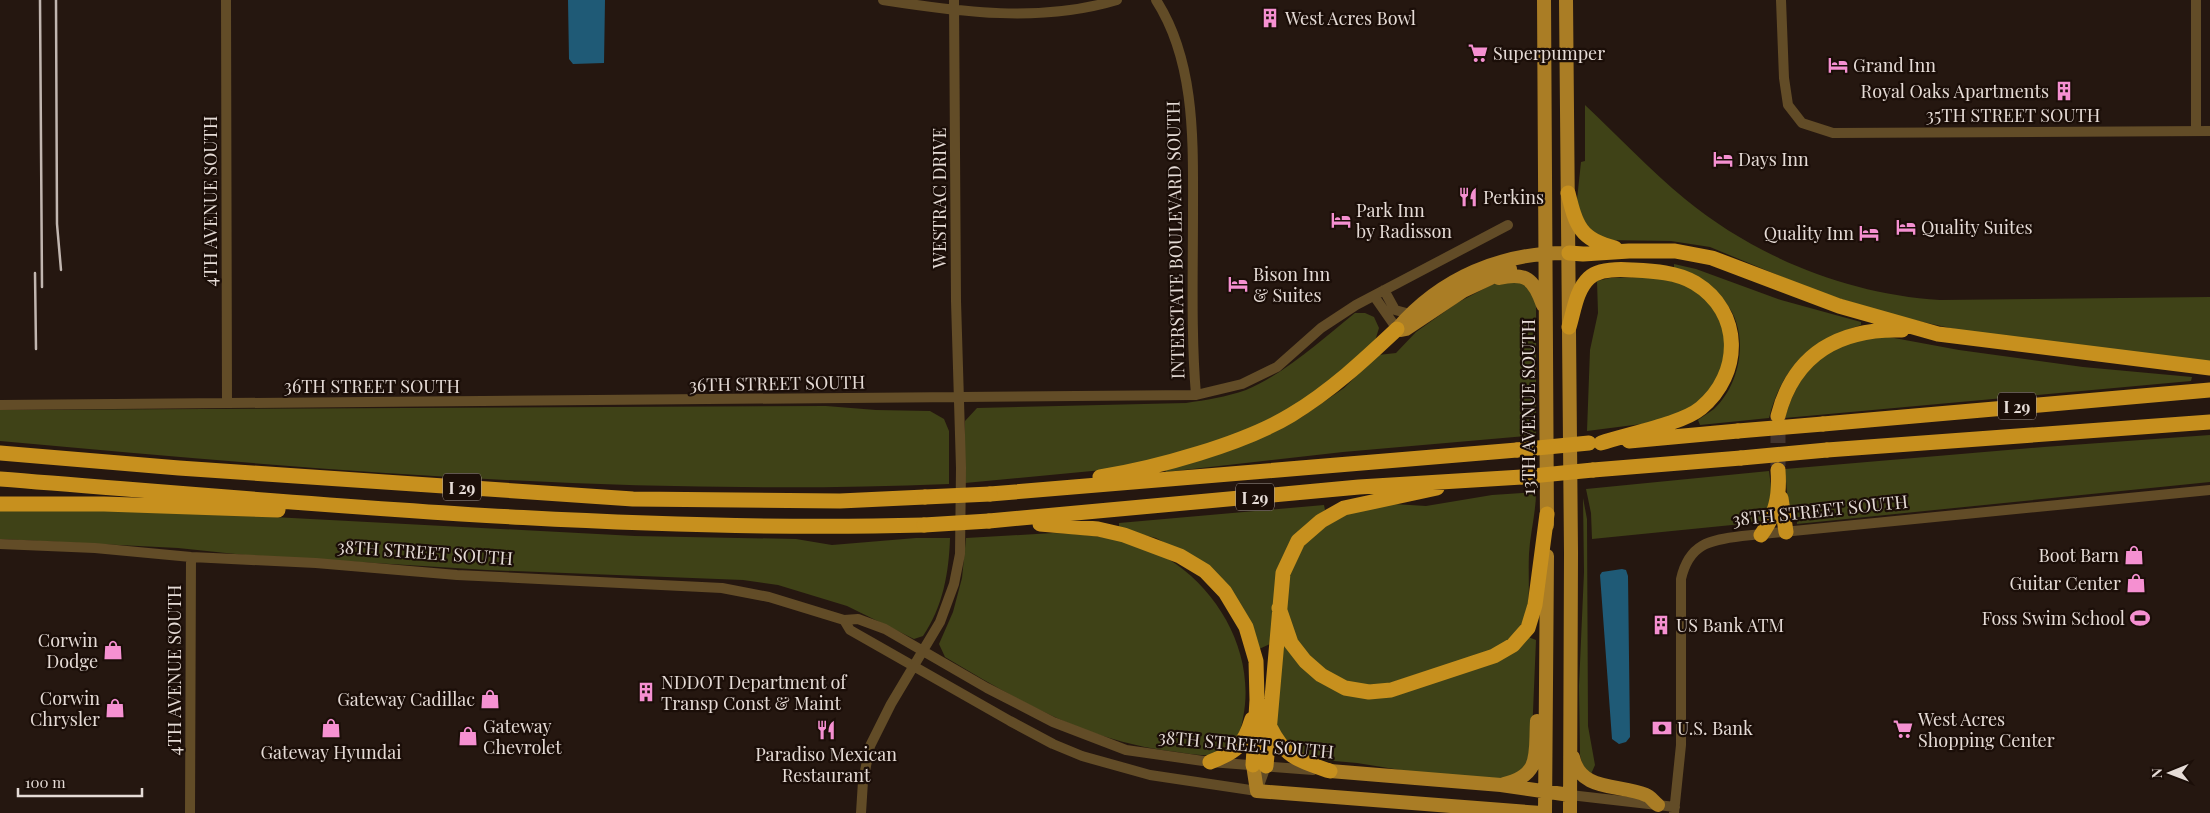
<svg xmlns="http://www.w3.org/2000/svg" width="2210" height="813" font-family="'Playfair Display',serif">
<rect width="100%" height="100%" fill="#251710"/>
<path fill="#3f4217" d="M1585 105C1618 136 1650 170 1685 199 1757 258 1848 294 1940 300L2210 297V362L1959 330 1891 315 1816 291 1710 247 1671 241 1604 240 1591 234 1576 209 1581 162 1585 161Z
M1674 264 1696 269 1781 300 1861 322V325C1811 341 1782 366 1769 418L1700 425 1698 420C1703 416 1709 413 1714 409 1741 384 1750 333 1726 303 1718 294 1686 278 1674 270Z
M1649 277 1676 282 1690 287 1710 301 1725 327 1728 348 1714 390 1693 408 1665 421 1587 431 1590 350 1598 313 1597 281 1610 278Z
M1509 279 1529 286 1536 300V435L1343 452 1166 472 1164 467 1264 436 1302 417 1344 388 1378 355 1396 353 1416 332 1457 303 1489 286Z
M1355 313H1365L1374 317 1379 328 1375 341 1303 403 1242 434 1173 455 1113 469 965 483V421L977 408 1186 403C1206 400 1226 397 1246 390 1286 373 1321 340 1355 313Z
M1878 335 1959 350 2083 367 2192 377 2191 381 1785 418C1793 391 1807 362 1833 349 1847 342 1864 339 1878 335Z
M826 406 876 410 930 411 944 419 949 431V484C632 497 315 470 0 441V410Z
M2210 435V482L1797 524V516H1789L1785 469 2044 447Z
M1769 471 1773 503 1762 522 1592 539 1591 513 1586 489Z
M1536 492C1536 513 1530 533 1529 554 1527 598 1538 626 1492 650L1384 685H1365L1344 681 1327 673 1297 644 1288 622 1285 598 1288 576 1297 555 1309 537 1348 513 1393 504 1426 506 1492 495Z
M1583 498 1587 519 1588 726 1595 765 1591 774 1583 768 1580 755 1579 686 1584 572Z
M1324 505 1325 510 1304 526 1270 644 1259 649 1189 556 1156 538 1119 529V523Z
M0 508 176 512 635 536 796 539 832 545 916 538H950C949 572 943 607 923 636L914 639 847 606 778 585 743 580 487 570 245 555 178 548 0 539Z
M1053 533C1094 534 1141 540 1176 564 1224 598 1255 659 1243 718 1241 731 1235 746 1222 752 1208 758 1191 754 1177 752 1087 742 1021 702 945 657L939 644 953 612 962 578 966 538Z
M1528 637 1536 640 1531 759 1526 768 1509 779 1419 773 1357 763 1312 759 1295 753 1278 735 1274 712 1280 648 1287 646 1363 696Z"/>
<path fill="#1f5a76" d="M568 0H605L604 63 573 64 569 59Z
M1622 569 1626 570 1628 576 1630 737 1626 742 1619 744 1612 739 1600 575 1602 572Z"/>
<g fill="none" stroke-linecap="round" stroke-linejoin="round">
<path stroke="#42342e" stroke-width="15" stroke-dasharray="15 8" stroke-linecap="butt" d="M1778 466V416"/>
<path stroke="#624c27" stroke-width="10" d="M226 0 227 403
M883 0C960 12 1041 23 1117 0
M1156 0C1196 62 1193 143 1193 213 1193 274 1191 335 1196 395
M1781 0 1784 78 1788 105 1802 123 1833 133 2210 131
M2196 0V131
M1384 290 1395 310 1410 314
M1374 296 1397 329
M0 405 1196 395 1242 384 1277 367 1321 328 1356 305 1508 225
M0 544 95 548 191 557 316 563 457 575 722 588 769 597 844 620 858 619 885 629 987 688 1053 722 1126 750 1210 762 1313 770
M844 620 850 630 1010 721 1053 744 1082 756 1150 775 1257 791 1266 766
M1570 795 1675 807
M190 813 191 557
M861 813 863 781 870 746 891 704 940 622 954 584 960 554 961 468 956 301 954 0
M1674 813 1681 745V579C1689 544 1709 540 1742 536L2210 490"/>
<path stroke="#aa7d25" stroke-width="14" d="M1544 0 1547 525
M1566 0 1571 553 1570 813
M1499 278C1526 272 1534 279 1543 305
M1397 329C1441 278 1502 252 1569 253
M1401 330 1406 329 1463 291 1510 269
M1573 757C1580 792 1620 784 1646 795 1650 796 1654 802 1658 805
M1253 765 1257 791 1541 813
M1330 771 1501 785 1570 795
M1504 784C1542 775 1535 753 1537 721
M1545 813 1547 556"/>
<path stroke="#c7901e" stroke-width="15" d="M1568 193C1576 225 1580 240 1615 248
M1569 253 1583 254 1629 251H1675L1712 258 1839 306 1938 334 2210 368
M1569 327C1574 311 1576 290 1589 278 1599 269 1619 269 1632 270 1653 271 1677 272 1695 283 1743 312 1742 374 1701 408 1682 424 1627 434 1601 443
M1778 416C1794 353 1841 328 1902 330
M1823 424 2210 390
M1629 441 1738 431
M1827 450 2210 422
M0 453 179 468 633 499 840 501 925 497
M1593 470 1741 458
M1100 477C1156 468 1243 444 1291 415 1331 391 1364 360 1397 329
M0 479C307 503 616 533 924 525
M990 494 1517 450
M1781 498 1786 532
M0 504H104L278 510
M989 521 1359 487 1522 477
M1040 524 1098 529 1124 535 1180 556 1205 571 1225 592 1246 627 1256 661 1257 700 1253 765
M1761 535C1776 514 1780 496 1778 470
M1279 608 1291 643 1305 661 1321 675 1345 688 1369 692 1391 690 1494 656 1513 645 1528 628 1535 605 1547 514
M1270 727C1285 758 1300 761 1330 771
M1210 762C1236 752 1244 746 1252 719
M1266 766 1283 573 1298 541 1321 521 1344 508 1437 488"/>
<path stroke="#c1b6b0" stroke-width="2.5" d="M40 0 42 287
M56 0 57 224 61 270
M35 273 36 349"/>
<path stroke="#c7901e" stroke-width="15" d="M1738 431 1823 424
M1517 450 1589 443
M1741 458 1827 450
M1522 477 1593 470
M925 497 990 494
M924 525 989 521"/>
</g>
<defs>
<symbol id="building-bare" viewBox="-9 -9 18 18"><path d="M-4-6H4V6H1V3H-1V6H-4ZM-2.5-4.3h1.7v1.8h-1.7ZM.8-4.3h1.7v1.8H.8ZM-2.5-1h1.7V.8h-1.7ZM.8-1h1.7V.8H.8Z" fill="#f590d1" stroke="#1b0e08" stroke-width="2.5" paint-order="stroke"/></symbol>
<symbol id="supermarket-bare" viewBox="-9 -9 18 18"><path d="M-6-5.5h2.5l.6 2H6L4.5 2H-2.5L-4.4-4H-6ZM-1.5 3.2a1.3 1.3 0 1 0 .1 0ZM3 3.2a1.3 1.3 0 1 0 .1 0Z" fill="#f590d1" stroke="#1b0e08" stroke-width="2.5" paint-order="stroke"/></symbol>
<symbol id="hotel-bare" viewBox="-9 -9 18 18"><path d="M-6-4.5h1.5V1H6V5H4.5V3h-9V5H-6ZM-4 0a1.8 1.8 0 1 1 3.6 0ZM.5 0V-2.5h3Q6-2.5 6 0Z" fill="#f590d1" stroke="#1b0e08" stroke-width="2.5" paint-order="stroke"/></symbol>
<symbol id="restaurant-bare" viewBox="-9 -9 18 18"><path d="M-5-6h1v4h1v-4h1v4h1v-4h1v5L-1.5 .5V6h-2V.5L-5-1ZM5-6V6H3V1.5H1.5Q1.5-4 5-6Z" fill="#f590d1" stroke="#1b0e08" stroke-width="2.5" paint-order="stroke"/></symbol>
<symbol id="shop-bare" viewBox="-9 -9 18 18"><path d="M-5-2.5h2.3a2.7 3.5 0 0 1 5.4 0H5L5.5 6h-11ZM-1.5-2.5h3a1.5 2.3 0 0 0-3 0Z" fill="#f590d1" stroke="#1b0e08" stroke-width="2.5" paint-order="stroke"/></symbol>
<symbol id="stadium-bare" viewBox="-9 -9 18 18"><path d="M0-5a6.5 5 0 1 0 0 10a6.5 5 0 1 0 0-10ZM-3.5-1.8h7v3.6h-7Z" fill="#f590d1" stroke="#1b0e08" stroke-width="2.5" paint-order="stroke"/></symbol>
<symbol id="bank-bare" viewBox="-9 -9 18 18"><path d="M-6-4H6V4H-6ZM0-2.3a2.3 2.3 0 1 0 0 4.6a2.3 2.3 0 1 0 0-4.6Z" fill="#f590d1" stroke="#1b0e08" stroke-width="2.5" paint-order="stroke"/></symbol>
</defs>
<g fill-rule="evenodd">
<use href="#building-bare" x="1256" y="4" width="28" height="28"/>
<use href="#supermarket-bare" x="1464" y="39" width="28" height="28"/>
<use href="#hotel-bare" x="1824" y="51" width="28" height="28"/>
<use href="#building-bare" x="2050" y="77" width="28" height="28"/>
<use href="#hotel-bare" x="1709" y="145" width="28" height="28"/>
<use href="#restaurant-bare" x="1454" y="183" width="28" height="28"/>
<use href="#hotel-bare" x="1327" y="206" width="28" height="28"/>
<use href="#hotel-bare" x="1892" y="213" width="28" height="28"/>
<use href="#hotel-bare" x="1855" y="219" width="28" height="28"/>
<use href="#hotel-bare" x="1224" y="270" width="28" height="28"/>
<use href="#shop-bare" x="2120" y="541" width="28" height="28"/>
<use href="#shop-bare" x="2122" y="569" width="28" height="28"/>
<use href="#stadium-bare" x="2126" y="604" width="28" height="28"/>
<use href="#building-bare" x="1647" y="611" width="28" height="28"/>
<use href="#shop-bare" x="99" y="636" width="28" height="28"/>
<use href="#building-bare" x="632" y="678" width="28" height="28"/>
<use href="#shop-bare" x="476" y="685" width="28" height="28"/>
<use href="#shop-bare" x="101" y="694" width="28" height="28"/>
<use href="#shop-bare" x="317" y="714" width="28" height="28"/>
<use href="#bank-bare" x="1648" y="714" width="28" height="28"/>
<use href="#supermarket-bare" x="1889" y="715" width="28" height="28"/>
<use href="#restaurant-bare" x="812" y="716" width="28" height="28"/>
<use href="#shop-bare" x="454" y="722" width="28" height="28"/>
</g>
<g text-anchor="middle" dominant-baseline="central" stroke-width="4.5" stroke-linejoin="round" paint-order="stroke">
<g fill="#1b0e08" stroke="#a89e98" stroke-width="1">
<rect x="1998" y="392.5" width="38" height="27" rx="4"/>
<rect x="443" y="473.5" width="38" height="27" rx="4"/>
<rect x="1236" y="483.5" width="38" height="27" rx="4"/>
</g>
<g font-size="16" font-weight="bold" fill="#e5dbd6">
<text x="2017" y="406">I 29</text>
<text x="462" y="487">I 29</text>
<text x="1255" y="497">I 29</text>
</g>
<g font-size="18" fill="#e5dbd6" stroke="#1b0e08" text-anchor="start">
<text x="1285" y="18">West Acres Bowl</text>
<text x="1493" y="53">Superpumper</text>
<text x="1853" y="65">Grand Inn</text>
<text x="2049" y="91" text-anchor="end">Royal Oaks Apartments</text>
<text x="1738" y="159">Days Inn</text>
<text x="1483" y="197">Perkins</text>
<text x="1356" y="210">Park Inn<tspan x="1356" dy="21">by Radisson</tspan></text>
<text x="1921" y="227">Quality Suites</text>
<text x="1854" y="233" text-anchor="end">Quality Inn</text>
<text x="1253" y="274">Bison Inn<tspan x="1253" dy="21">&amp; Suites</tspan></text>
<text x="2119" y="555" text-anchor="end">Boot Barn</text>
<text x="2121" y="583" text-anchor="end">Guitar Center</text>
<text x="2125" y="618" text-anchor="end">Foss Swim School</text>
<text x="1676" y="625">US Bank ATM</text>
<text x="98" y="640" text-anchor="end">Corwin<tspan x="98" dy="21">Dodge</tspan></text>
<text x="661" y="682">NDDOT Department of<tspan x="661" dy="21">Transp Const &amp; Maint</tspan></text>
<text x="100" y="698" text-anchor="end">Corwin<tspan x="100" dy="21">Chrysler</tspan></text>
<text x="475" y="699" text-anchor="end">Gateway Cadillac</text>
<text x="1918" y="719">West Acres<tspan x="1918" dy="21">Shopping Center</tspan></text>
<text x="483" y="726">Gateway<tspan x="483" dy="21">Chevrolet</tspan></text>
<text x="1677" y="728">U.S. Bank</text>
<text x="331" y="752" text-anchor="middle">Gateway Hyundai</text>
<text x="826" y="754" text-anchor="middle">Paradiso Mexican<tspan x="826" dy="21">Restaurant</tspan></text>
</g>
<g font-size="18" fill="#e5dbd6" stroke="#1b0e08">
<text x="2013" y="115">35TH STREET SOUTH</text>
<text transform="translate(939 198) rotate(-90)">WESTRAC DRIVE</text>
<text transform="translate(210 201) rotate(-90)">4TH AVENUE SOUTH</text>
<text transform="translate(1175 240) rotate(-91)">INTERSTATE BOULEVARD SOUTH</text>
<text transform="translate(777 383) rotate(-1)">36TH STREET SOUTH</text>
<text x="372" y="386">36TH STREET SOUTH</text>
<text transform="translate(1528 407) rotate(-90)">13TH AVENUE SOUTH</text>
<text transform="translate(1820 510) rotate(-6)">38TH STREET SOUTH</text>
<text transform="translate(425 552) rotate(4)">38TH STREET SOUTH</text>
<text transform="translate(174 670) rotate(-90)">4TH AVENUE SOUTH</text>
<text transform="translate(1246 744) rotate(5)">38TH STREET SOUTH</text>
</g>
</g>
<g transform="translate(2170 773) rotate(269)" stroke="#1b0e08" stroke-width="4" paint-order="stroke">
<path d="M0-4L9 19L0 12L-9 19Z" fill="#e5dbd6"/>
<text y="-8" font-size="14" font-weight="bold" text-anchor="middle" fill="#e5dbd6">N</text>
</g>
<path d="M18 788v8h124v-8" fill="none" stroke="#e5dbd6" stroke-width="2.5"/>
<text x="25" y="788" font-size="15" fill="#e5dbd6" stroke="#1b0e08" stroke-width="4" paint-order="stroke">100 m</text>
</svg>
